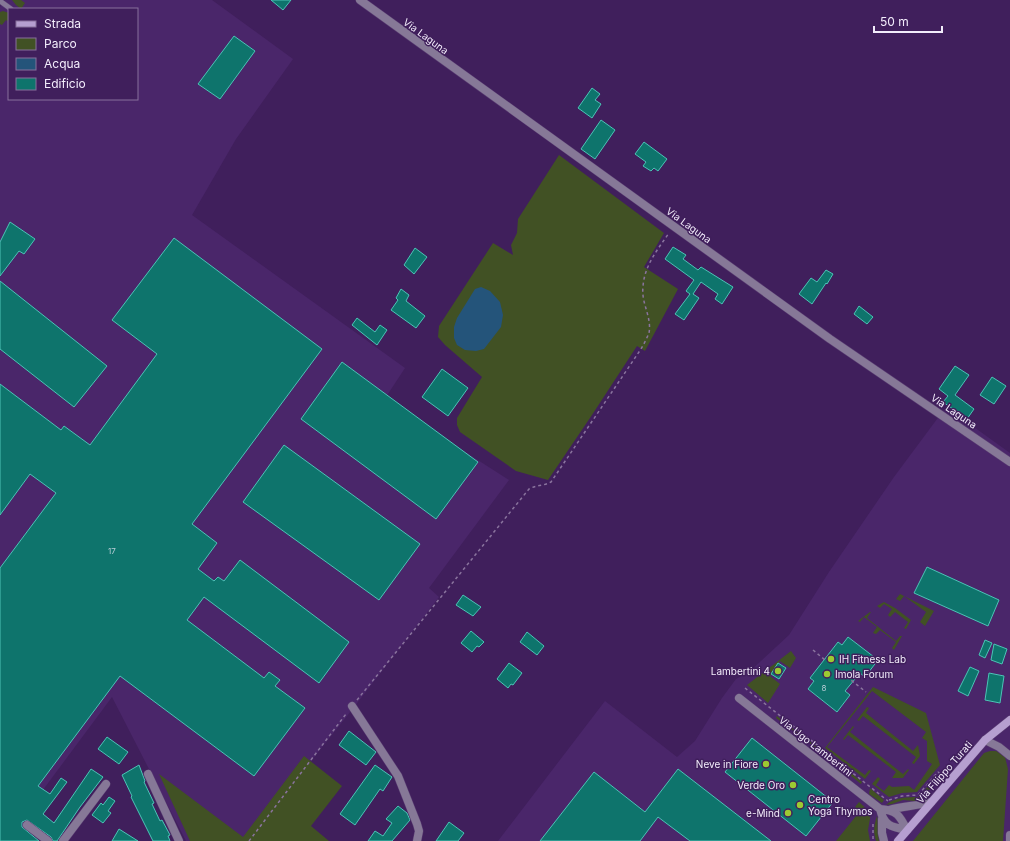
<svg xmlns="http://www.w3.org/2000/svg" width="1010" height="841" font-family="Inter,sans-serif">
<rect width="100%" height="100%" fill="#401f5c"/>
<path fill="#4a266a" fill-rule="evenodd" d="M5 0H212L293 59 236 139 192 215 405 368 384 400 509 480 429 588 439 597 351 711 247 841H186L112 697 5 841H0V7ZM9 9H137V99H9Z
M946 407 1010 453V841H498L605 701 677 757 695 741 722 698 736 679 749 672 789 635 829 572 894 477Z"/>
<path fill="#415124" d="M12 0H21L25 3 21 9 16 5Z
M3 11 9 13V22L6 20 2 25 0 24V12Z
M559 155 664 233 644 267 678 289 645 351 637 346 592 415 548 480 516 471 460 432 457 425V418L482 377 445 345 438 337 439 326 493 243 513 255 511 245 517 233 518 219Z
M900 594 934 611 925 626 920 622 926 612 904 596 900 601 896 599Z
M884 602 895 608 911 620 906 629 904 628 908 622 895 612 890 617 888 615 892 609 884 604 880 608 877 606Z
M870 612H871L867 618 896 641 900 636H902L894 650 892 648 896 642 880 630 876 634 873 633 877 627 864 617 860 622 858 621Z
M791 651 796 658 790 668 780 661 770 676 780 684 768 703 747 685Z
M873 687 926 713 940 765 917 792 902 793 889 797 872 784 878 777 880 779 876 785 884 791 889 785 892 787 909 786 914 790 932 764 927 761V741L922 738 926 732 872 691 827 747 865 775 869 770 871 771 865 779 825 748Z
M867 707 869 708 866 713 913 751 918 745 920 756 914 764 912 763 916 757 863 716 859 721 857 720Z
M777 716 817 747 816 748 776 718Z
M853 726 854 727 850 732 903 774 908 769 909 770 903 778H892L896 772 848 735 844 740 843 739Z
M823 750 862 782 861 784 821 752Z
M990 751H996L1005 757 1008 769 1003 841H913L984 753Z
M304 756 342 786 311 826 329 841H190L159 774 243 837Z
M936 776 939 778 923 798 919 800 915 801 903 800 892 804 886 805C894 797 909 797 919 797Z
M870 788 884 800 882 803 869 794Z
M859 802 871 813 868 830 870 841H836L860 811 855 807Z
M877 816C879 823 878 833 879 841H876C873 832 874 825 877 816Z"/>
<path fill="#24547a" d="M481 287 490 291 500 302 503 315 501 327 484 349 476 351 465 350 457 345 454 338V327L457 318 475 289Z"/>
<path fill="#0e746c" stroke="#4cc3b6" d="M271 0H291L283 10Z
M234 36 255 51 220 99 198 84Z
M592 88 600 94 595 100 601 104 592 118 578 108Z
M601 120 615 130 595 159 581 149Z
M644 142 667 159 658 171 654 168 651 171 643 166 646 162 635 154Z
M10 222 35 239 24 254 19 251 0 276V242Z
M174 238 322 349 192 524 217 543 198 569 214 581 218 577 224 581 240 560 349 642 319 683 204 597 187 620 264 678 269 672 280 680 275 686 305 708 254 776 120 676 38 786 50 794 61 778 67 782 43 814 54 823 91 769 103 777 80 807 57 841H53L51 837 27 820 22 822V827L39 841H0V568L56 493 30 474 0 515V384L61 430 64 426 90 445 157 354 112 320Z
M673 247 686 255 683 259 698 270 701 267 733 287 722 304 715 299 718 294 701 282 693 294 699 298 684 320 675 314 690 294 686 291 694 280 665 259Z
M415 248 427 257 414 274 404 265Z
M826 270 833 274 827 284 826 283 812 304 799 294 811 278 817 282Z
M0 281 107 366 74 407 0 349Z
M401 289 409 295 406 301 425 316 416 328 391 310 398 300 396 298Z
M859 306 873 317 867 324 854 314Z
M357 318 375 332 380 325 387 330 377 345 352 325Z
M342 362 478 462 436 519 301 419Z
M955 366 969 375 955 395 974 409 967 419 943 402 948 396 939 389Z
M442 369 468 388 448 416 422 397Z
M992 377 1006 386 994 404 980 395Z
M284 445 420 544 379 600 243 502Z
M927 567 999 600 988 626 914 593Z
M463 595 481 607 473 616 456 605Z
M471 631 484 642 479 647 477 646 472 652 461 643Z
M527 632 544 646 537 655 520 642Z
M848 637 878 660 865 677 860 673 845 691 850 695 837 712 808 689 814 681 810 678 838 642 842 645Z
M985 640 992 643 985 658 979 655Z
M994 644 1007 649 1002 664 991 660Z
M509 663 522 673 513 685 511 684 508 688 497 679Z
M778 663 786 668 779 679 771 674Z
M970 667 979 671 968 696 958 691Z
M989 673 1004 676 1000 703 985 700Z
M349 731 376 752 366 765 339 745Z
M107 737 128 752 119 764 98 749Z
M752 738 833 802 806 836 725 772Z
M139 765 145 781 144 782 154 803 152 804 160 821 162 820 170 835 168 836 170 841H153L131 797 132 796 122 775Z
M375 765 392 777 383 791 380 789 355 825 340 814Z
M678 769 771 841H690L658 817 640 841H540L594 772 645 812Z
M109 797 115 801 108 811 111 813 103 823 92 815 101 803 103 805Z
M398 806 407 813 410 820 392 841H368L375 831 383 836 392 823 386 819Z
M449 822 464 833 458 841H436Z
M119 829 138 841H112Z"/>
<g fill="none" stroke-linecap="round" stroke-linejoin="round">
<defs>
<path id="lane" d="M0 1 11 9"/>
<path id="street" d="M360 0 830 339 1010 462
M739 698 880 809C897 810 900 816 907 830
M352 706 398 776 417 824 419 831 417 841
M985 740 999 747 1010 756
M148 774 179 841
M880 809C884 826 891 827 907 830
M889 810C903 806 917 806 931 802
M882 819V833L884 841
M27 825 48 841
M63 841 106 784
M1010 841V835"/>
<path id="secondary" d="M898 841 985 740 1010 720"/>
</defs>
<use href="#lane" stroke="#593c72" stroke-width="6"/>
<use href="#street" stroke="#593c72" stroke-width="9"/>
<use href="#secondary" stroke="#593c72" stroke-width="9"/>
<path stroke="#8a749e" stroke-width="1.5" stroke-dasharray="3 3" stroke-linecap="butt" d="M813 650 825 660
M842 673 866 692
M745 688 888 801
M357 700 529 489C536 485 544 486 551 482L641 349C644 344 647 338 649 333 652 317 641 303 643 287 644 266 658 249 669 233
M889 800 902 796 918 795 938 772 943 776
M873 824V841
M249 841 346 714"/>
<use href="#lane" stroke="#867897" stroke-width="5"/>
<use href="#street" stroke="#867897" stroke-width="8"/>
<use href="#secondary" stroke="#b69fd0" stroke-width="8"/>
</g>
<g fill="#9cca32" stroke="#401f5c" stroke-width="1.5">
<circle cx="831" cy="659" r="4"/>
<circle cx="778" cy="671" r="4"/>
<circle cx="827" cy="674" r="4"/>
<circle cx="766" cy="764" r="4"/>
<circle cx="793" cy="785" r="4"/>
<circle cx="800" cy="805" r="4"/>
<circle cx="788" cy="813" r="4"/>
</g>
<g text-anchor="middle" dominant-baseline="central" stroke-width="3" stroke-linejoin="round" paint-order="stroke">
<g font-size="8" fill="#b9ced7">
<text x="112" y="551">17</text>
<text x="824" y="688">8</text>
</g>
<g font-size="10" fill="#f2ecfb" stroke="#401f5c">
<text transform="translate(426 36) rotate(36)">Via Laguna</text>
<text transform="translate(689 225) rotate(36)">Via Laguna</text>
<text transform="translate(954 411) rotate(34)">Via Laguna</text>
<text transform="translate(816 746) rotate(38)">Via Ugo Lambertini</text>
<text transform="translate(944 772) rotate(-49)">Via Filippo Turati</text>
</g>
<g font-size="10" fill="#f2ecfb" stroke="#401f5c" text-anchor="end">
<text x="839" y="659" text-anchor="start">IH Fitness Lab</text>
<text x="770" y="671">Lambertini 4</text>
<text x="835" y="674" text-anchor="start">Imola Forum</text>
<text x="758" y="764">Neve in Fiore</text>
<text x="785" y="785">Verde Oro</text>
<text x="808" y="799" text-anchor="start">Centro<tspan x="808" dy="12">Yoga Thymos</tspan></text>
<text x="780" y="813">e-Mind</text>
</g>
</g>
<rect x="8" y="8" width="130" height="92" fill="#401f5c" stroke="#87719c"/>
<rect x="16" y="21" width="20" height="6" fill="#b69fd0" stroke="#87719c"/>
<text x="44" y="28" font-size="12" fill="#f2ecfb">Strada</text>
<rect x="16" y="38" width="20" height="12" fill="#415124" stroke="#87719c"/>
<text x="44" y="48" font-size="12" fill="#f2ecfb">Parco</text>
<rect x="16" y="58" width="20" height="12" fill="#24547a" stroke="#87719c"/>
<text x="44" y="68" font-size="12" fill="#f2ecfb">Acqua</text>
<rect x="16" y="78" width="20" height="12" fill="#0e746c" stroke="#87719c"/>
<text x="44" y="88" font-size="12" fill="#f2ecfb">Edificio</text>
<path d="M874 26v6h68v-6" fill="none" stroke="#f2ecfb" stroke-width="2"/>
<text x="880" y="26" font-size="12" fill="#f2ecfb" stroke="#401f5c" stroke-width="3" paint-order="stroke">50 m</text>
</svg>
